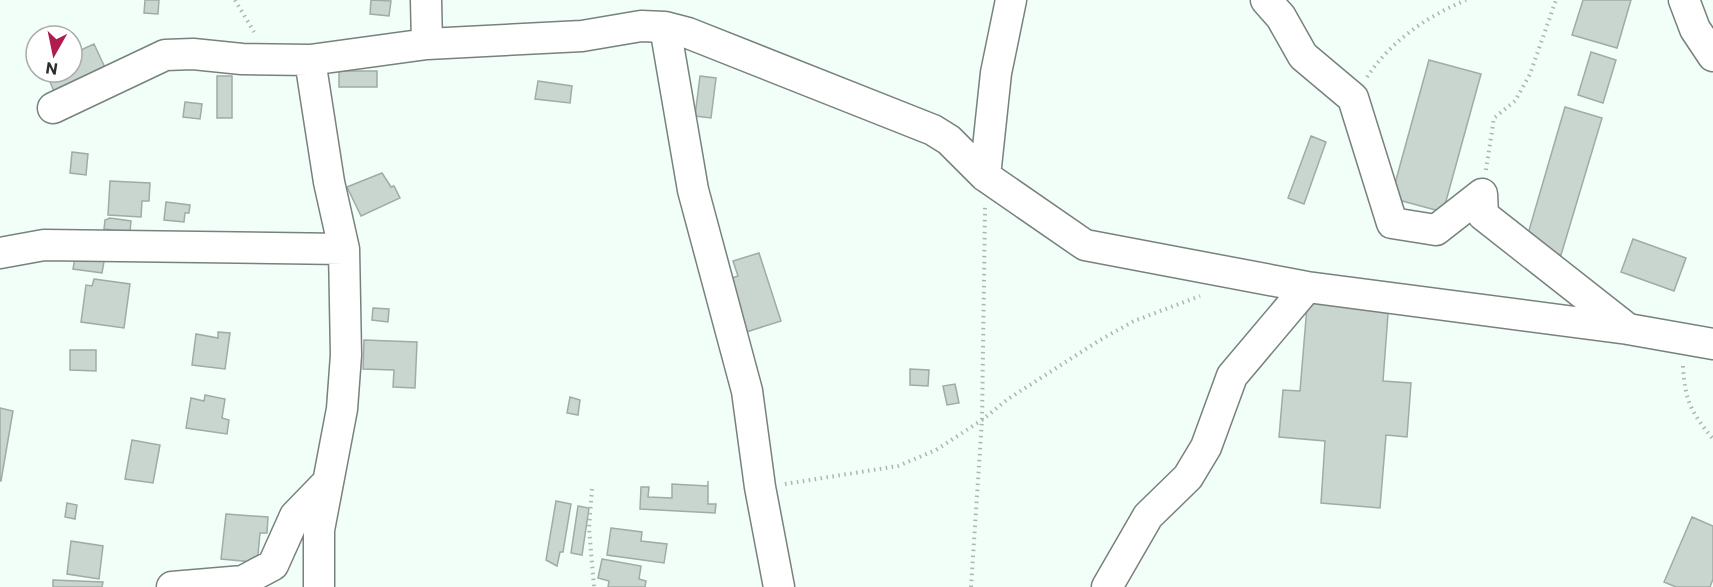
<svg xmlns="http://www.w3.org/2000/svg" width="1713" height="587" font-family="Commissioner,sans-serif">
<rect width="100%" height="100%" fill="#f2fef8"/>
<path fill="#c9d5cf" stroke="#a0aba5" stroke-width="1.5" d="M145 0H159L158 14 144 13Z
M371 0 391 1 389 16 370 14Z
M1583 0H1631L1617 48 1572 35Z
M94 44 108 74 56 96 46 72H72V54Z
M1591 52 1616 60 1603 103 1578 95Z
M1429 60 1481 74 1443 212 1391 198Z
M339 71H377V87H339Z
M217 76H232V118H217Z
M700 76 716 78 711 118 695 116Z
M538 81 572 86 570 103 535 99Z
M185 102 202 104 200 119 183 117Z
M1565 107 1602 118 1561 255 1525 244Z
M1311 136 1326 142 1304 204 1288 198Z
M72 152 88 154 86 175 70 173Z
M382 173 391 187 394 186 400 198 361 216 347 187Z
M110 181 150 183 149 201H142L141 217 108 215Z
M166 202 190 205 189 213H185L184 222 164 220Z
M110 218 131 221 130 232 104 229 105 220Z
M1633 239 1686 258 1674 291 1621 272Z
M76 252 105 256 102 273 73 269Z
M759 253 781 321 737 335 720 282 738 276 733 261Z
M94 279 130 284 124 328 81 322 86 285 92 286Z
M1308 294 1389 301 1383 381 1411 383 1407 437 1386 435 1380 508 1321 503 1325 441 1279 437 1283 390 1300 391Z
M373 308 389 309 388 322 372 320Z
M218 332 230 333 225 369 192 365 196 334 218 338Z
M364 340 417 342 415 388 393 387 394 370 363 369Z
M70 350H96V371L70 370Z
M910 369 929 370 928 386 910 385Z
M955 384 959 403 947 405 943 386Z
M205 395 225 399 222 418 229 420 227 434 186 428 191 398 204 401Z
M570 397 580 400 578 415 567 413Z
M0 408 13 411 1 481H0Z
M132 440 160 445 153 483 125 479Z
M708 481V504H716L715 513 640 509 641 487H649L648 497 672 498V484L708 486Z
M556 501 571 504 563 552H560L557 566 546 560Z
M67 503 77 505 75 519 65 517Z
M578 506 589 508 582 555 571 553Z
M226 514 268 517 267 533H260L258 555 263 556V563L221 559Z
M1692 517 1713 526V579L1710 587H1676L1664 582Z
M611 528 642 532 641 541 667 544 664 563 607 555Z
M71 541 103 546 99 579 67 574Z
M602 559 641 566 639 579 646 581 645 587H608L609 581 598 578Z
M53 580 103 582 102 587H53Z"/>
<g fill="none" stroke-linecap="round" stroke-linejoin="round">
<defs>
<path id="minor" d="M426 0 427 44
M1266 0 1281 17 1303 56 1353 98 1392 223 1436 230 1482 194 1483 215 1628 329
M1684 0 1695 29 1713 56
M665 27 693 190 747 391 760 487 779 587
M310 60 329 182 344 249 346 355 342 409 319 530V587
M53 108 165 55 193 54 242 59 310 60 427 44 582 36 641 26 665 27 688 33 933 130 949 140 985 176 1085 245 1307 287 1628 329 1713 344
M985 176 996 73 1011 0
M0 253 44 245 344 249
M172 587 243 581 273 565 295 516 326 484
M1107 587 1148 516 1188 477 1206 447 1232 376 1307 287"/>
</defs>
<use href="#minor" stroke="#78827d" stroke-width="33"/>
<path stroke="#acb5b0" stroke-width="4" stroke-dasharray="1.5 4.5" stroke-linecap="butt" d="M235 0 254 32
M1367 77C1391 41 1426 17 1466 0
M1486 170 1494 118 1515 101 1530 74 1556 0
M1683 366C1685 401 1691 412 1713 439
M785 484 898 466 936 450 982 420 1008 399 1100 340 1134 321 1200 296
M592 489 589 528 594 587
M971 587 982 420 985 207"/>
<use href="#minor" stroke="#fff" stroke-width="30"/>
</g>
<g transform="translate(54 54) rotate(189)"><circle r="28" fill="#ffffff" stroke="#aaacab" stroke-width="1.5"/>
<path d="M0-4.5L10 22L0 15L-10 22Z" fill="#ae1d4d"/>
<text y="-9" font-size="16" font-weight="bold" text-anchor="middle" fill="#2b2f2d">N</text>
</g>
</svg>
